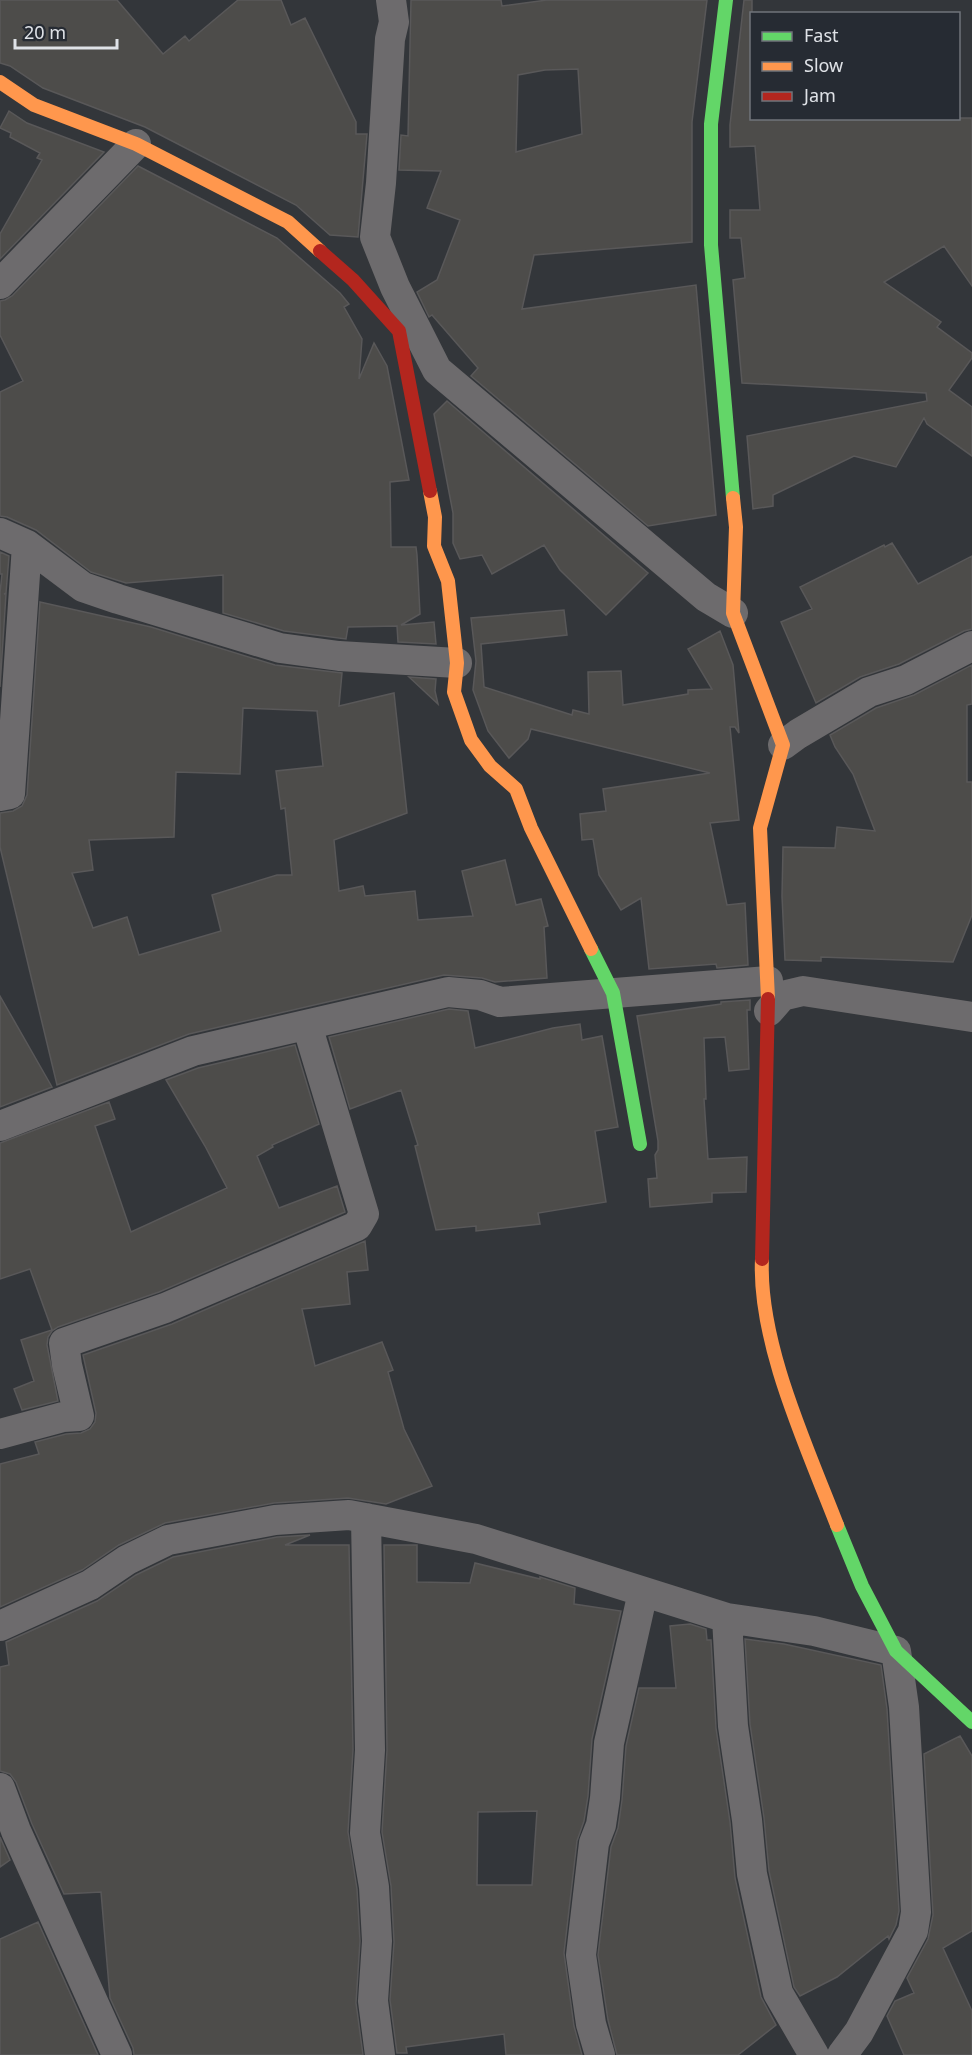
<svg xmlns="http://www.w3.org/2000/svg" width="972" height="2055" font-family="'Noto Sans',sans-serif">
<rect width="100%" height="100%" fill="#33363a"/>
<path fill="#4d4c4a" stroke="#595859" stroke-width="1.5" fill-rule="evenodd" d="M0 0H117L163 54 185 36 189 41 238 0H281L291 25 305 18 356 122V134H367L358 237 330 235 296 205 145 127 43 88 10 66 0 63Z
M411 0H501L502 6 547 0H707L692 122V242L534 255 522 309 696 285 716 515 648 526 471 376 478 368 432 315 429 317 417 292 437 280 460 220 427 208 441 171 399 170 401 135 408 136ZM578 69 582 134 516 152 518 75 545 70Z
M744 0H752V118H972V286L944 246 884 282 941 322 937 327 972 353V358L949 390 972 407V456L927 424 924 418 896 467 854 456 773 495V506L753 509 747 436 927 401 926 393 742 383 733 280 745 278 741 238H730V210H760L755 146 730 147V125Z
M9 111 27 123 104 152 0 259V234L42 160 37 158 40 153 10 137 11 133 0 128Z
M138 166 277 238 340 293 349 304 344 307 362 339 359 379 374 343 387 366 409 480 390 482 391 547H416L417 555 420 614 401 625 434 622 436 644 398 642 397 626 348 627 346 639 284 631 223 613V575L126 583 91 572 36 530 7 517 0 516V392L23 381 0 335V301L5 300 12 296Z
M447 401 648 573 606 615 560 570 544 545 492 574 482 555 460 559 453 543V513L434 414Z
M892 543 918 584 972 556V629L964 631 899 664 860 677 816 703 781 622 812 609 800 587 884 545 885 547Z
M0 552 9 556 6 593 4 594H6L0 687V593L2 574H0Z
M40 602 151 627 275 665 342 673 339 706 394 693 407 813 334 840 339 891 363 886 365 896 415 891 418 920 473 916 462 871 505 860 516 905 541 899 548 926 544 927 547 978 495 982 482 978 444 975 189 1034 57 1085 0 847V813L13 811 22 806 27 795ZM243 708 318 711H317L323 766 276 771 281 809 285 808 292 875H277L212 895 221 931 139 955 127 917 93 928 72 873 93 870 89 840 174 837 176 772 240 774Z
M564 610 567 635 481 644 484 687 572 715 573 710 589 714 588 672 621 671 623 705 688 694V690L712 689 688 649 720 631 733 665 739 733 735 727H730L739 820 710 823 727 905 745 903 748 965 717 968 716 964 649 969 641 898 621 910 599 875 593 839 582 840 580 814 606 811 603 789 710 773 531 729 528 739 509 758 488 731 473 690 476 661 471 618Z
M972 665V704L967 705V782H972V915L953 962 821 957V961L785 960 782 896 783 847 835 848 837 827 875 831 853 774 835 747 830 735 876 708 914 695Z
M409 677 436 679 435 691 438 704Z
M0 996 52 1087 0 1107Z
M750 1000V1010H747L749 1069 729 1071 725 1037 704 1038 706 1099H704L708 1159 747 1157 746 1192 712 1193V1202L650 1207 648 1179 657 1178 655 1155 658 1150V1141L637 1016 721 1004V1002Z
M449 1009 468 1011 475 1048 553 1028 580 1024 582 1040 602 1036 618 1127 595 1131 606 1202 538 1213 540 1224 476 1231V1226L436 1230 415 1146 418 1145 401 1090 350 1109 329 1037Z
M295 1045 319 1124 272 1145 273 1147 257 1156 279 1208 337 1186 345 1212 159 1292 58 1327 52 1331 48 1337 47 1345 58 1401 22 1410 14 1389 34 1381 21 1340 52 1330 30 1269 0 1279V1143L109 1102 115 1119 95 1126 131 1232 227 1188 205 1146 166 1080 198 1068Z
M365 1241 368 1270 347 1272 350 1304 302 1309 315 1366 382 1342 393 1370 388 1372 404 1429 432 1486 386 1504 348 1498 274 1503 165 1523 119 1545 82 1570 0 1607V1464L39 1454 35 1442 66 1434 81 1433 90 1429 95 1422 96 1413 83 1355 172 1324Z
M310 1535 285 1545H349L353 1750 348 1832 357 1889 360 1941 356 2003 363 2055H134L133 2048 110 1998 101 1892 64 1894 32 1824 16 1782 10 1774 0 1771V1667L9 1665 6 1642 97 1601 136 1575 173 1557 277 1537Z
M384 1545H417V1582L470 1583 475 1563 540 1579V1577L575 1588 574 1604 621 1611 592 1739 588 1796 584 1821 577 1841 564 1953 574 2026 582 2055H506L504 2034 406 2047 407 2053H397L390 2000 394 1942 391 1886 382 1832 387 1750ZM537 1811 532 1885H477L478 1812Z
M690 1624 706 1629 707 1640H711L716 1728 730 1822 735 1878 761 1997 776 2025 738 2055H617L608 2020 598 1955 611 1847 618 1828 622 1800 626 1746 639 1688H676L670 1626Z
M745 1639 784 1644 881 1665 887 1709 899 1911 896 1925 889 1939 888 1936 837 1977 800 1996 794 1987 769 1871 764 1818 750 1724Z
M960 1736 972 1756V1931L943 1948 972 2011V2055H904L887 2016 895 2001 914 1993 907 1978 928 1939 933 1915 924 1754Z
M0 1837 10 1860 0 1867Z
M38 1922 98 2055H0V1939Z"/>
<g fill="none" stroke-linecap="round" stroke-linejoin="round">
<path stroke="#6d6b6d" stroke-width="30" d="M391 0 394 22 390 39 381 183 375 237 395 287 437 370 706 597 733 613
M0 284 136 144
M0 533 27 545 83 587 118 599 280 648 339 656 457 663
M783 745 798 734 869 692 906 680 972 646
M0 796 10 794 27 545
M769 1011 782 996 803 991 972 1017
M0 1126 193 1051 448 992 480 995 500 1002 768 981
M0 1434 63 1417 79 1416 67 1365 64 1343 165 1308 357 1226 364 1214 307 1025
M366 1518 370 1750 365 1833 374 1887 377 1941 373 2001 380 2055
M727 1618 733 1726 747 1820 752 1874 778 1993 814 2055
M0 1626 90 1585 127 1560 168 1540 275 1520 349 1515 476 1539 727 1618 814 1631 896 1651 904 1707 916 1912 913 1931 859 2032 842 2055
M0 1788 16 1831 117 2055
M600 2055 591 2024 581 1955 594 1843 601 1825 605 1798 609 1743 643 1592"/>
<path stroke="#63d668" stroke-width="14" d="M726 0 711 124V245L733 498
M591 949 613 993 640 1144
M837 1525 862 1586 896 1651 972 1722"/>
<path stroke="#ff974d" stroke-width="14" d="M0 82 34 105 136 144 288 222 320 251
M430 491 435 517 434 546 448 581 457 663 454 692 471 740 490 766 516 789 531 828 591 949
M733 498 736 527 733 613 783 745 760 828 768 999
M762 1259C758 1343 807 1447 837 1525"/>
<path stroke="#b3261e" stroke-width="14" d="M320 251 353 280 399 331 430 491
M762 1259 768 999"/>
</g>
<rect x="750" y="12" width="210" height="108" fill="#262b33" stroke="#70747b" stroke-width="1.5"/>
<rect x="762" y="32" width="30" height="9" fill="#63d668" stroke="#70747b" stroke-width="1.5"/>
<text x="804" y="42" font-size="18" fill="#dfe2e7">Fast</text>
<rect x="762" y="62" width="30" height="9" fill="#ff974d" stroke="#70747b" stroke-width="1.5"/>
<text x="804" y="72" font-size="18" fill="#dfe2e7">Slow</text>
<rect x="762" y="92" width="30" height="9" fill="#b3261e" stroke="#70747b" stroke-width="1.5"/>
<text x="804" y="102" font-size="18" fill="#dfe2e7">Jam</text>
<path d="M15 39v9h102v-9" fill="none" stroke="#dfe2e7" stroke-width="3"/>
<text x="24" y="39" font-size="18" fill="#dfe2e7" stroke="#262b33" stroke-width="4.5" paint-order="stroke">20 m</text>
</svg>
